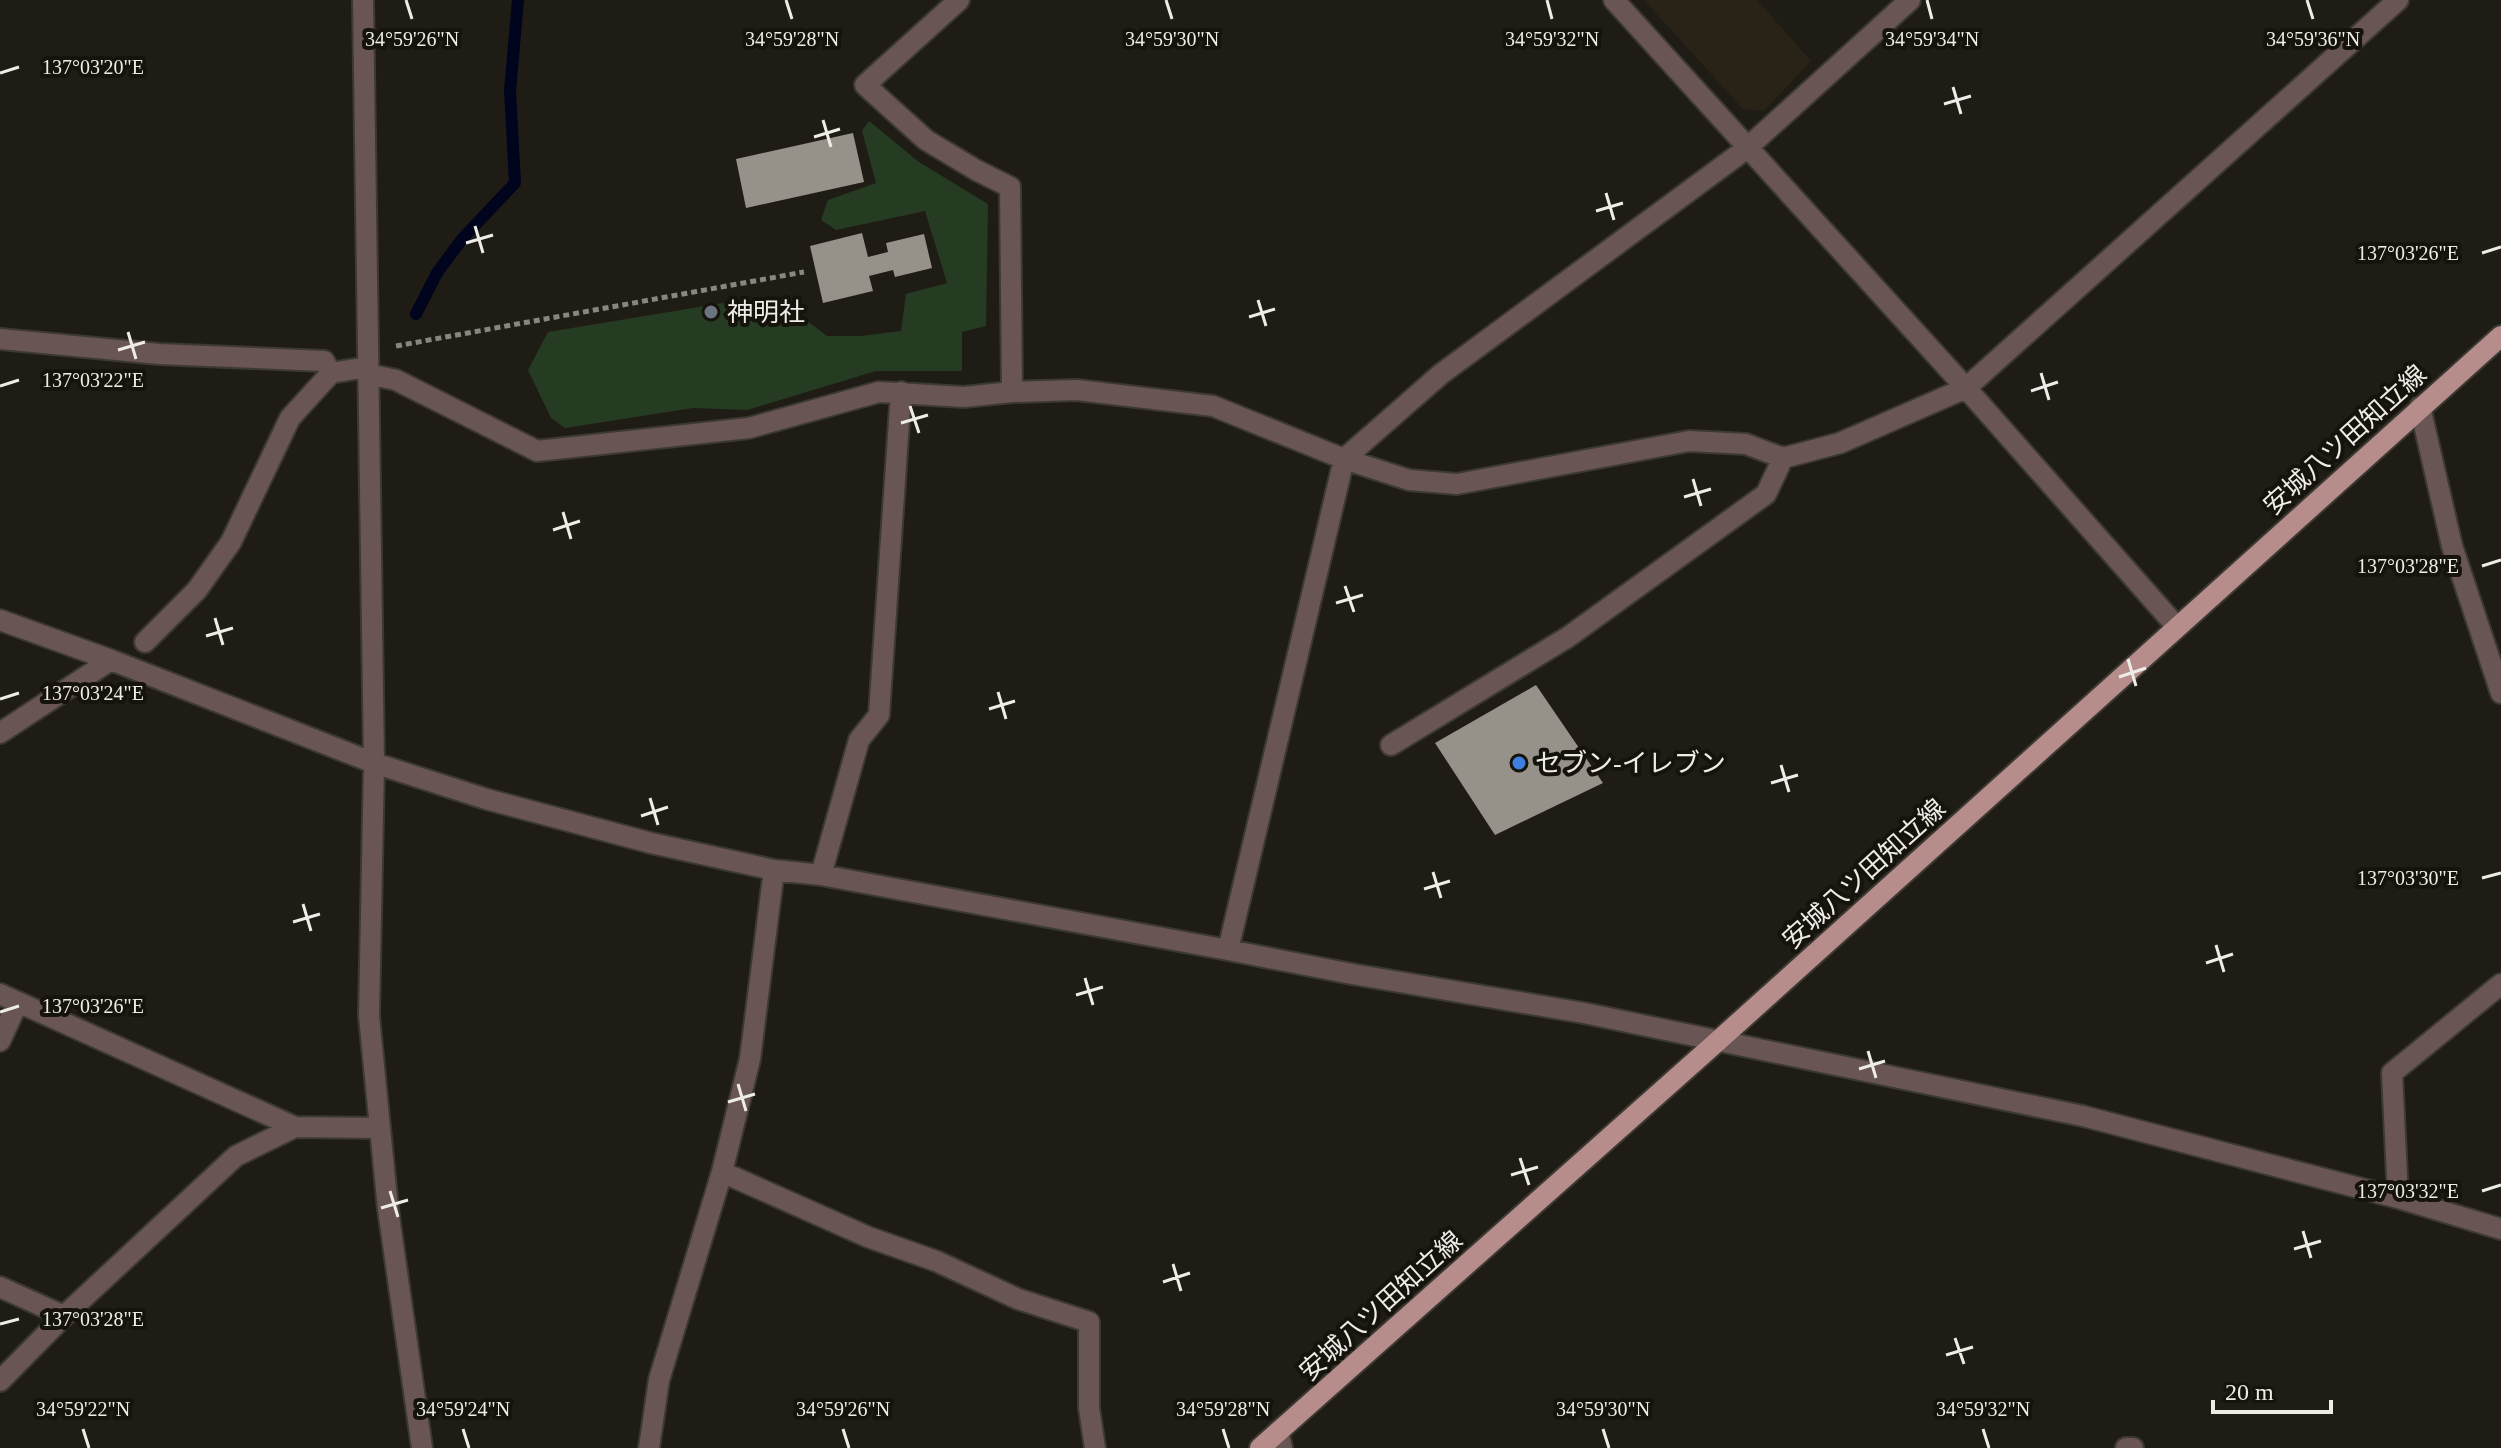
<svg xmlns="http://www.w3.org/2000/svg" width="2501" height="1448" font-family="'Times New Roman','Noto Sans JP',serif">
<rect width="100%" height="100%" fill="#1f1c16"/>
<path fill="#292317" d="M1644 0H1757L1811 61 1764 111 1743 109Z"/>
<path fill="#253c22" d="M869 121 919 162 988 204 986 326 962 332V371H876L747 410 693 408 565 428 551 418 528 370 548 332 723 303 765 326 802 317 827 336H861L901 331 906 294 947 283 925 211 836 230 821 220 828 200 876 183 862 131Z"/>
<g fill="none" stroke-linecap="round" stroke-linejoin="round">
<path stroke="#00041d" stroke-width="12" d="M416 314 437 273 462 239 515 183 510 91 518 0"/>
</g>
<path fill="#969189" d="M853 133 864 182 746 208 736 159Z
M862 233 868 257 888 252 886 243 924 234 932 268 895 277 893 270 869 276 873 291 823 303 810 246Z
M1536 685 1603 783 1495 835 1435 743Z"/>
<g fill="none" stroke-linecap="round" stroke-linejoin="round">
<defs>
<path id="minor" d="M363 0 374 763 369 1016 388 1209 422 1448
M959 0 865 85 926 140 976 170 1010 187 1012 392
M1614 0 1966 388 2177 627
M0 339 159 354 324 361 331 373
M368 374 396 380 537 451 749 428 879 392 964 397 1012 392 1077 390 1213 406 1344 459 1409 480 1457 484 1689 441 1746 444 1783 458 1840 443 1966 388 2398 0
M2420 407 2452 546 2501 693
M0 620 111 660 374 763 486 799 651 843 774 870 821 875 1228 950 1352 974 1584 1013 2083 1116 2398 1198 2501 1229
M145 642 197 590 231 542 290 418 331 373 367 367
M0 733 111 660
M1391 745 1568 637 1766 494 1783 458
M821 875 859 740 879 715 901 392
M1228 950 1344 459 1441 374 1746 149 1910 0
M0 994 295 1127
M0 1041 18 1002
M722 1172 868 1237 936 1261 1018 1299 1089 1322V1408L1095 1448
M2398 1198 2392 1073 2501 984
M0 1287 64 1316
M0 1381 64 1316 236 1156 295 1127 378 1128
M1278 1432 1282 1448
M649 1448 659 1380 722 1172 750 1059 774 870
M2126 1448H2133"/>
<path id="major" d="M1260 1448 1719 1040 2501 336"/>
</defs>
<use href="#minor" stroke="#3c3933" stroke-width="24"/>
<use href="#major" stroke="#3c3933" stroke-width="24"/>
<path stroke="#888680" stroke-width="5" stroke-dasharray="6 4" stroke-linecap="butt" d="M396 346 804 272"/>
<use href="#minor" stroke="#695554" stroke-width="20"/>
<use href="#major" stroke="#b78d8c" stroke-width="20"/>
</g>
<path fill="none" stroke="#eeece7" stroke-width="3" d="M406 0 412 19M786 0 792 19M1166 0 1172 19M1547 0 1552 19M1927 0 1932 19M2307 0 2313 19M0 73 19 67M1953 87 1961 114M1944 104 1971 96M823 120 831 147M814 137 840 129M1606 193 1614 220M1596 211 1623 203M475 226 483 253M466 243 493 235M2482 253 2501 247M1258 300 1266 326M1249 317 1275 309M128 332 136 359M118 350 145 342M2041 373 2049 400M0 386 19 380M2031 391 2058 382M910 406 919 433M901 423 928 415M1693 479 1701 506M1684 497 1711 489M563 512 571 539M553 530 580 521M2482 566 2501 560M1345 586 1354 612M1336 603 1363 595M215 618 223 645M206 636 233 628M2128 659 2136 686M2119 677 2146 668M998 692 1006 719M0 699 19 693M989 709 1015 701M1781 765 1789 792M1771 783 1798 775M650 798 658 825M641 816 668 807M1433 872 1441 898M2482 878 2501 873M1424 889 1450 881M303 904 311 931M293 922 320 914M2216 945 2224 972M2206 963 2233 954M1085 978 1093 1005M1076 995 1103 987M0 1012 19 1006M1868 1051 1876 1078M1859 1069 1885 1061M738 1084 746 1111M728 1102 755 1094M1520 1158 1529 1185M1511 1175 1538 1167M390 1191 398 1217M2482 1191 2501 1185M381 1208 408 1200M2303 1231 2311 1258M2294 1249 2321 1241M1173 1264 1181 1291M1163 1282 1190 1273M0 1324 19 1319M1955 1338 1964 1364M1946 1355 1973 1347M83 1429 89 1448M463 1429 469 1448M843 1429 849 1448M1223 1429 1229 1448M1603 1429 1609 1448M1983 1429 1989 1448"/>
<circle fill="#6b7280" stroke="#16130d" stroke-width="3" cx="711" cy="312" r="8"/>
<circle fill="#3f7fe0" stroke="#16130d" stroke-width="3" cx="1519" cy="763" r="8"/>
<g text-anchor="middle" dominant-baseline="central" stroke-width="8" stroke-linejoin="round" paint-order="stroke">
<g font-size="26" fill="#eeece7" stroke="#16130d" text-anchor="start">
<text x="727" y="312">神明社</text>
<text x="1535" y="763">セブン-イレブン</text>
</g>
<g font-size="26" fill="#eeece7" stroke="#16130d">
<text transform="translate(2345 440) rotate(-42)">安城八ツ田知立線</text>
<text transform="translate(1864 874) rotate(-42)">安城八ツ田知立線</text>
<text transform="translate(1381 1306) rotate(-42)">安城八ツ田知立線</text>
</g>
</g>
<g font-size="20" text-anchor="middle" fill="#eeece7" stroke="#16130d" stroke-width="8" stroke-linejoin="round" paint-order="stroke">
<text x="412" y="46">34°59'26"N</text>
<text x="792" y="46">34°59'28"N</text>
<text x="1172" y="46">34°59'30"N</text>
<text x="1552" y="46">34°59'32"N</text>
<text x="1932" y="46">34°59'34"N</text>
<text x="2313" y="46">34°59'36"N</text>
<text x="93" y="74">137°03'20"E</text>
<text x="2408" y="260">137°03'26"E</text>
<text x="93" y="387">137°03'22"E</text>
<text x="2408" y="573">137°03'28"E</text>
<text x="93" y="700">137°03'24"E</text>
<text x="2408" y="885">137°03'30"E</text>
<text x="93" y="1013">137°03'26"E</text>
<text x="2408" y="1198">137°03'32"E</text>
<text x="93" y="1326">137°03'28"E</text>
<text x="83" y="1416">34°59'22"N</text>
<text x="463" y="1416">34°59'24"N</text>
<text x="843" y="1416">34°59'26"N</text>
<text x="1223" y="1416">34°59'28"N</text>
<text x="1603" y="1416">34°59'30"N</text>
<text x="1983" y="1416">34°59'32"N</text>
</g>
<path d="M2213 1400v12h118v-12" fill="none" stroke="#eeece7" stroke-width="4"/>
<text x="2225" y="1400" font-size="24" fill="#eeece7" stroke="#16130d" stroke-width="6" paint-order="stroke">20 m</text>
</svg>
